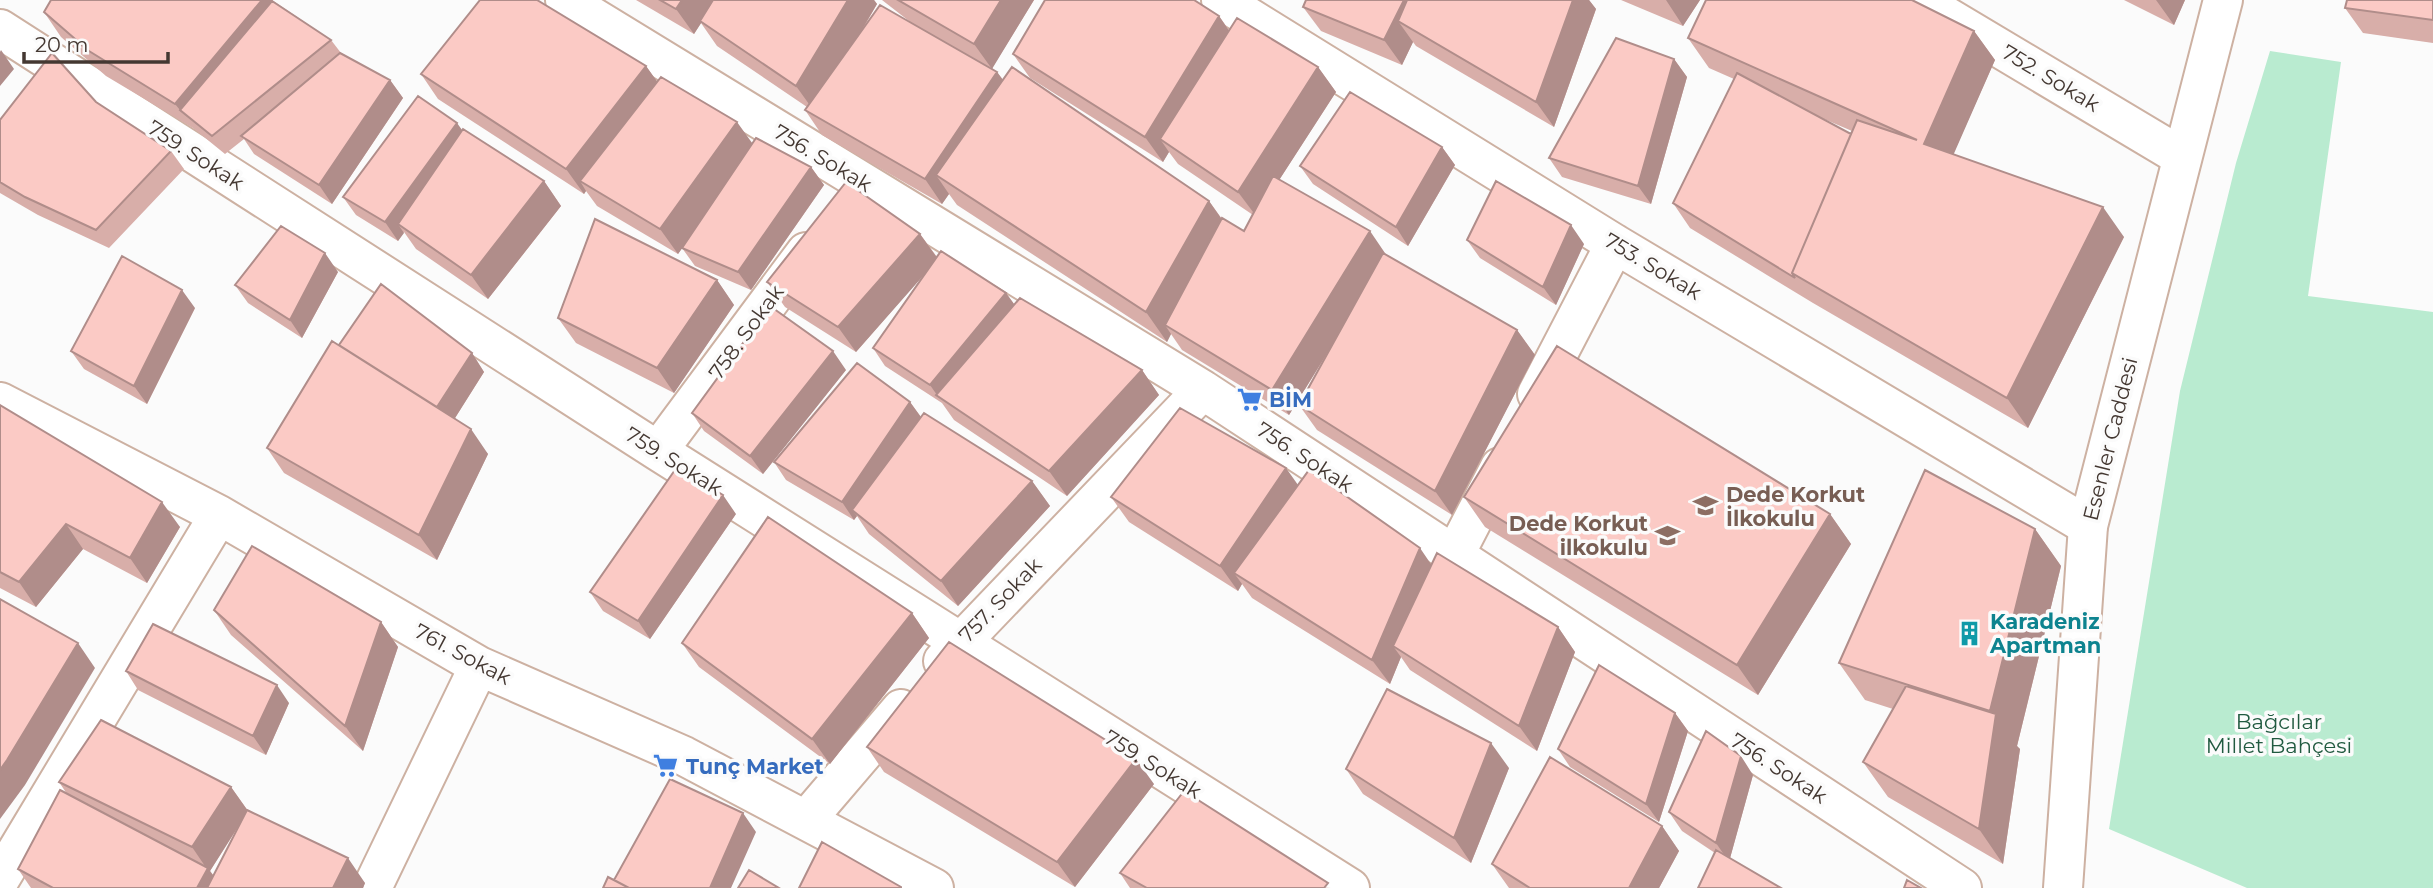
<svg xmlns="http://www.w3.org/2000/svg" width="2433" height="888" font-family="Montserrat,sans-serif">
<rect width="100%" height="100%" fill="#fbfbfb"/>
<path fill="#b9ebd0" d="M2270 51 2341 62 2308 296 2433 312V888H2247L2109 829 2180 391 2236 163Z"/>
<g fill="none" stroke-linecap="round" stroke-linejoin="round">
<defs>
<path id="minor" d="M565 0 1203 390 1962 888
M1221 0 1615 244 2088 526
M1919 0 2182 157
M0 29 658 451 1350 888
M1537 394 1615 244
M0 402 219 515 479 666 684 756 934 888
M658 451 806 252
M1454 556 1500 467
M943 661 1194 399
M807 819 901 709
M0 879 219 515
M372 888 479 666"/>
<path id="tertiary" d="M2063 888 2088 526 2223 0"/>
</defs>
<use href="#minor" stroke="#cdb1a2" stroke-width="42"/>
<use href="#tertiary" stroke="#cdb1a2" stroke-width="42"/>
<use href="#minor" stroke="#fff" stroke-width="38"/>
<use href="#tertiary" stroke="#fff" stroke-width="38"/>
</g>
<path fill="#d8aea9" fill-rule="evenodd" d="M272 0 331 40 341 53 390 80 403 98 332 204 254 154 244 139 225 154 193 128 106 76 61 37 44 12Z
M636 0H874L877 4 864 27 909 21 882 0H1034L992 68 997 72 1003 80 1209 201 1222 219 1244 231 1253 215 1178 164 1169 152 1163 162 1030 78 1013 54 1219 16 1229 30 1318 67 1336 92 1279 180 1387 255 1517 330 1535 355 1452 515 1317 430 1299 405 1335 341 1289 415 1182 350 1171 334 1167 342 957 205 949 194 942 204 822 135 805 110 807 107 717 46 701 23 694 34Z
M1306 0H1589L1596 9 1554 127 1416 46 1413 42 1402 65 1321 31 1303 7Z
M1621 0H1700L1683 26Z
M2124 0H2185L2174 25Z
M2433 0V43L2363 33 2345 8Z
M1974 31 1995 60 1953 154 2124 237 2028 428 1813 303 1690 228 1673 203 1734 79 1709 68 1688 38ZM1817 116 1852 131 1851 134Z
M1674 59 1687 77 1651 204 1562 177 1549 158Z
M646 66 657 82 752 144 811 167 824 185 751 290 695 266 682 248 684 245 678 254 597 206 586 191 584 194 438 99 421 74Z
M96 102 171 151 184 169 109 248 38 215 0 193V120Z
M462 130 544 181 561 206 488 299 416 249 404 232 398 241 356 215 343 197Z
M1442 147 1455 165 1408 246 1313 184 1300 166Z
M920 234 937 257 1006 293 1014 304 1142 370 1159 395 1067 496 954 420 942 403 885 366 873 348 924 274 856 352 785 307 767 282Z
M1467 240 1584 244 1556 305 1480 258Z
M338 272 302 338 248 303 235 285Z
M717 280 734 305 674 393 576 343 558 318Z
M195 308 147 404 84 369 71 351Z
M339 345 472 353 484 372 455 418 488 454 437 560 284 473 267 448Z
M846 370 763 474 704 431 692 413Z
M910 402 921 417 1032 481 1050 506 958 606 869 534 857 516 854 520 786 480 774 462Z
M0 405 180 527 147 583 83 549 36 607 0 588Z
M1298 485 1431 565 1558 627 1575 652 1537 751 1410 670 1401 657 1390 684 1252 598 1242 584 1238 591 1129 522 1111 497Z
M1464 497 1830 514 1851 544 1758 695 1485 527Z
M736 514 650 639 603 611 590 592Z
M2035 529 2061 566 2017 746 2020 749 2003 864 1888 797 1863 762 1893 709 1865 700 1839 663Z
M214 610 381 622 398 647 363 751 231 635Z
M912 613 929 638 830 764 699 667 682 643Z
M126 671 289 703 266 755 138 690Z
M1675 713 1688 731 1659 822 1570 767 1558 749Z
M867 747 1154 784 1075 887 884 772Z
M1509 768 1471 863 1363 794 1346 769Z
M1753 775 1730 858 1715 853 1682 831 1669 812Z
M59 782 231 787 248 811 365 883 363 888H31L18 869 67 794ZM240 824 214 876 210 871Z
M1662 826 1679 851 1659 888H1509L1492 864Z
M1120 873 1331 888H1130Z"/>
<path fill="#b08d8a" d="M262 0H272L285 19 180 110 175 104Z
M682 0H716L694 34 676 9Z
M848 0H874L877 4 814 111 796 86Z
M1001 0H1034L992 69 974 44Z
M1404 0H1434L1398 21 1413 42 1402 65 1384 40Z
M1573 0H1589L1596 9 1554 127 1536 102Z
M1666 0H1700L1683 26Z
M2156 0H2185L2174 25Z
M1219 16 1236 41 1160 139 1169 152 1163 162 1145 137Z
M1974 31 1995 60 1945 174 1924 144Z
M1 50 14 69 0 86V52Z
M1674 59 1687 77 1651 204 1638 186Z
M646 66 664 91 580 181 586 191 584 194 566 169Z
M1318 67 1336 92 1256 216 1238 192Z
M997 72 1015 96 936 175 949 194 942 204 925 179Z
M390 80 403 98 332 204 319 185Z
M737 122 755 147 678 254 660 229Z
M457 123 470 141 398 224 404 233 398 241 385 222Z
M1442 147 1455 165 1408 246 1396 227Z
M811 167 824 185 751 290 738 272Z
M544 181 561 206 488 299 471 275Z
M1209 201 1230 231 1165 325 1171 334 1167 342 1146 312Z
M2103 207 2124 237 2028 428 2007 398Z
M1571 225 1584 244 1556 305 1543 287Z
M1370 231 1387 256 1289 415 1272 390Z
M920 234 938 259 856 352 838 327Z
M325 253 338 272 302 338 290 320Z
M717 280 734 305 674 393 657 368Z
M182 290 195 308 147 404 134 386Z
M1006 293 1019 311 937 395 930 385Z
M1517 330 1535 355 1452 515 1435 491Z
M833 351 846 370 763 474 750 456Z
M472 353 484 372 450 426 437 408Z
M1142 370 1159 395 1067 496 1049 471Z
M910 402 923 420 852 510 857 516 854 520 842 502Z
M471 429 488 454 437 560 419 535Z
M1286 468 1303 492 1234 573 1242 584 1238 591 1220 566Z
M1032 481 1050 506 958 606 941 581Z
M723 495 736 514 650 639 638 621Z
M162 502 180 527 147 583 130 558Z
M1830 514 1851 544 1758 695 1737 665Z
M66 524 83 549 36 607 19 582Z
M2035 529 2061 566 2017 746 2020 749 2003 864 1979 829 1995 718 1990 711Z
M1420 548 1437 573 1393 646 1401 657 1390 684 1372 660Z
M912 613 929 638 830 764 812 739Z
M381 622 398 647 363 751 345 726Z
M1558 627 1575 652 1537 751 1519 726Z
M78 643 95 668 25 785 0 819V770Z
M277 685 289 703 266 755 253 736Z
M1675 713 1688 731 1659 822 1646 804Z
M1491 743 1509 768 1471 863 1454 838Z
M1741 756 1753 775 1729 862 1716 843Z
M1136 759 1154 784 1075 887 1057 862Z
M231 787 248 811 210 871 222 888H197L207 869 192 847Z
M743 813 756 832 731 888H710Z
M1662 826 1679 851 1659 888H1629Z
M348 858 365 883 363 888H333Z"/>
<path fill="#fbcac5" stroke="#b08d8a" stroke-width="2" d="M51 0H262L175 104 89 51 44 12Z
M480 0H537L646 66 566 169 421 74Z
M660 0H682L676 9Z
M713 0H848L796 86 700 21Z
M898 0H1001L974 44Z
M1045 0H1194L1219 16 1145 137 1013 54Z
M1306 0H1404L1384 40 1303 7Z
M1407 0H1573L1536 102 1398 21Z
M1706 0H1912L1974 31 1924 144 2103 207 2007 398 1792 273 1857 120 1917 140 1688 38Z
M2347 0H2433V20L2345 8Z
M272 1 331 40 212 136 180 110Z
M880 5 997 72 925 179 805 110Z
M1237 18 1318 67 1238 192 1160 139Z
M1616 38 1674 59 1638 186 1549 158Z
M52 53 96 102 171 151 96 230 25 197 0 182V120Z
M340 53 390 80 319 185 241 136Z
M1012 67 1209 201 1146 312 936 175Z
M1737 73 1851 134 1792 273 1795 278 1673 203Z
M661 77 737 122 660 229 580 181Z
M1350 92 1442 147 1396 227 1300 166Z
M418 96 457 123 385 222 343 197Z
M463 129 544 181 471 275 398 224Z
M756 138 811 167 738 272 682 248Z
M1273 176 1370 231 1272 390 1165 325 1222 218 1244 231Z
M1496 181 1571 225 1543 287 1467 240Z
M846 182 920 234 838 327 767 282Z
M595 219 717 280 657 368 558 318Z
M281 226 325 253 290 320 235 285Z
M941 251 1006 293 930 385 873 348Z
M1383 253 1517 330 1435 491 1299 405Z
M122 256 182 290 134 386 71 351Z
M381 284 472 353 437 407 339 345Z
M1020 298 1142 370 1049 471 936 395Z
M770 306 833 351 750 456 692 413Z
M332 341 471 429 419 535 267 448Z
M1557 346 1830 514 1737 665 1464 497Z
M857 363 910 402 842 502 774 462Z
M0 405 162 502 130 558 66 524 19 582 0 572Z
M1180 408 1286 468 1220 566 1111 497Z
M924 413 1032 481 941 581 852 510Z
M677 467 723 495 638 621 590 592Z
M1309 470 1420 548 1372 660 1234 573Z
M1925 470 2035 529 1990 711 1839 663Z
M768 517 912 613 812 739 682 643Z
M252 546 381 622 345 726 214 610Z
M1437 553 1558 627 1519 726 1393 646Z
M0 599 78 643 7 760 0 770Z
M153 624 277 685 253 736 126 671Z
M949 642 1136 759 1057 862 867 747Z
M1599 665 1675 713 1646 804 1558 749Z
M1906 686 1996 714 1979 829 1863 762Z
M1387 689 1491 743 1454 838 1346 769Z
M101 720 231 787 192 847 59 782Z
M1706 731 1741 756 1716 843 1669 812Z
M1550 757 1662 826 1629 888H1530L1492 864Z
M670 779 743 813 710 888H629L614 880Z
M60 790 208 868 197 888H53L18 869Z
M1184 791 1328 883 1324 888H1147L1120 873Z
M247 810 348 858 333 888H207Z
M822 842 901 887V888H799Z
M1716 850 1781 888H1698Z
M749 870 779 888H738Z
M608 877 629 888H603Z
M1907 880 1921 888H1904Z"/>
<defs>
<symbol id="supermarket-bare" viewBox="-9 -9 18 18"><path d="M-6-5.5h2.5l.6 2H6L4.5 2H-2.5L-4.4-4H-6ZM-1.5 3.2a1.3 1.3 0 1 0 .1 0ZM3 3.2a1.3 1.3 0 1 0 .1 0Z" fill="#3f7fe0" stroke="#fbfbfb" stroke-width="2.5" paint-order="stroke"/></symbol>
<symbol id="school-bare" viewBox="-9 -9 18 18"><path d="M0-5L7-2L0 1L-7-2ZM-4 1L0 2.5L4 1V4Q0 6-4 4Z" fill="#8d6e63" stroke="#fbfbfb" stroke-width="2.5" paint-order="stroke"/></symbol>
<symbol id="building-bare" viewBox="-9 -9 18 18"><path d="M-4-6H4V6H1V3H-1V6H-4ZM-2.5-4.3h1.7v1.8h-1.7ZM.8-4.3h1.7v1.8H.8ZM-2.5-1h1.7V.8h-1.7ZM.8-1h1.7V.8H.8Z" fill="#0f9aa8" stroke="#fbfbfb" stroke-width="2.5" paint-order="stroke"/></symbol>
</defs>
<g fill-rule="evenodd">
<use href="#supermarket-bare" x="1232" y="382" width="35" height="35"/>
<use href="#school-bare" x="1688" y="488" width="35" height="35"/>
<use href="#school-bare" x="1650" y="518" width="35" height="35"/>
<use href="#building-bare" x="1952" y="616" width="35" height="35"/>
<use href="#supermarket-bare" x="648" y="748" width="35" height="35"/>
</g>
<g text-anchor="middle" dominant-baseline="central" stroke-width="7" stroke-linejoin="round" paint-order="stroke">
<g font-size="21" fill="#443832" stroke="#fbfbfb">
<text transform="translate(2051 78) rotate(31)">752. Sokak</text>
<text transform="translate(196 155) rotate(33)">759. Sokak</text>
<text transform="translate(823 158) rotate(31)">756. Sokak</text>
<text transform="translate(1653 266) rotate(31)">753. Sokak</text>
<text transform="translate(746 332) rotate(-54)">758. Sokak</text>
<text transform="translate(2110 439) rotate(-76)">Esenler Caddesi</text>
<text transform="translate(1305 457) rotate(33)">756. Sokak</text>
<text transform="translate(674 461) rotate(32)">759. Sokak</text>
<text transform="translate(1000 600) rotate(-46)">757. Sokak</text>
<text transform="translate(463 654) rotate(28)">761. Sokak</text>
<text transform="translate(1153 764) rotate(32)">759. Sokak</text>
<text transform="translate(1779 768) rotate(33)">756. Sokak</text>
</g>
<g font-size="21" font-weight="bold" fill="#366cbe" stroke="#fbfbfb" text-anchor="start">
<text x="1269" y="399">BİM</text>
<text x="686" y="766">Tunç Market</text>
</g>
<g font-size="21" font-weight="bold" fill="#785e54" stroke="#fbfbfb" text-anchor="start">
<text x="1726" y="494">Dede Korkut<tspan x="1726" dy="24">İlkokulu</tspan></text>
<text x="1648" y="523" text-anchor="end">Dede Korkut<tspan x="1648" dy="24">ilkokulu</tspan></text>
</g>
<g font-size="21" font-weight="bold" fill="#0d838f" stroke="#fbfbfb" text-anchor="start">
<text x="1990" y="621">Karadeniz<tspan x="1990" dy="24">Apartman</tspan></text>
</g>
<g font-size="21" fill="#215a40" stroke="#fbfbfb">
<text x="2279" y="721">Bağcılar<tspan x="2279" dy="24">Millet Bahçesi</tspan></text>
</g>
</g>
<path d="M24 52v10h144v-10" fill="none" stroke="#443832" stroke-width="3.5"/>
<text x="35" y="52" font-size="21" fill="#443832" stroke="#fbfbfb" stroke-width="5" paint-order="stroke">20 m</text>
</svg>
